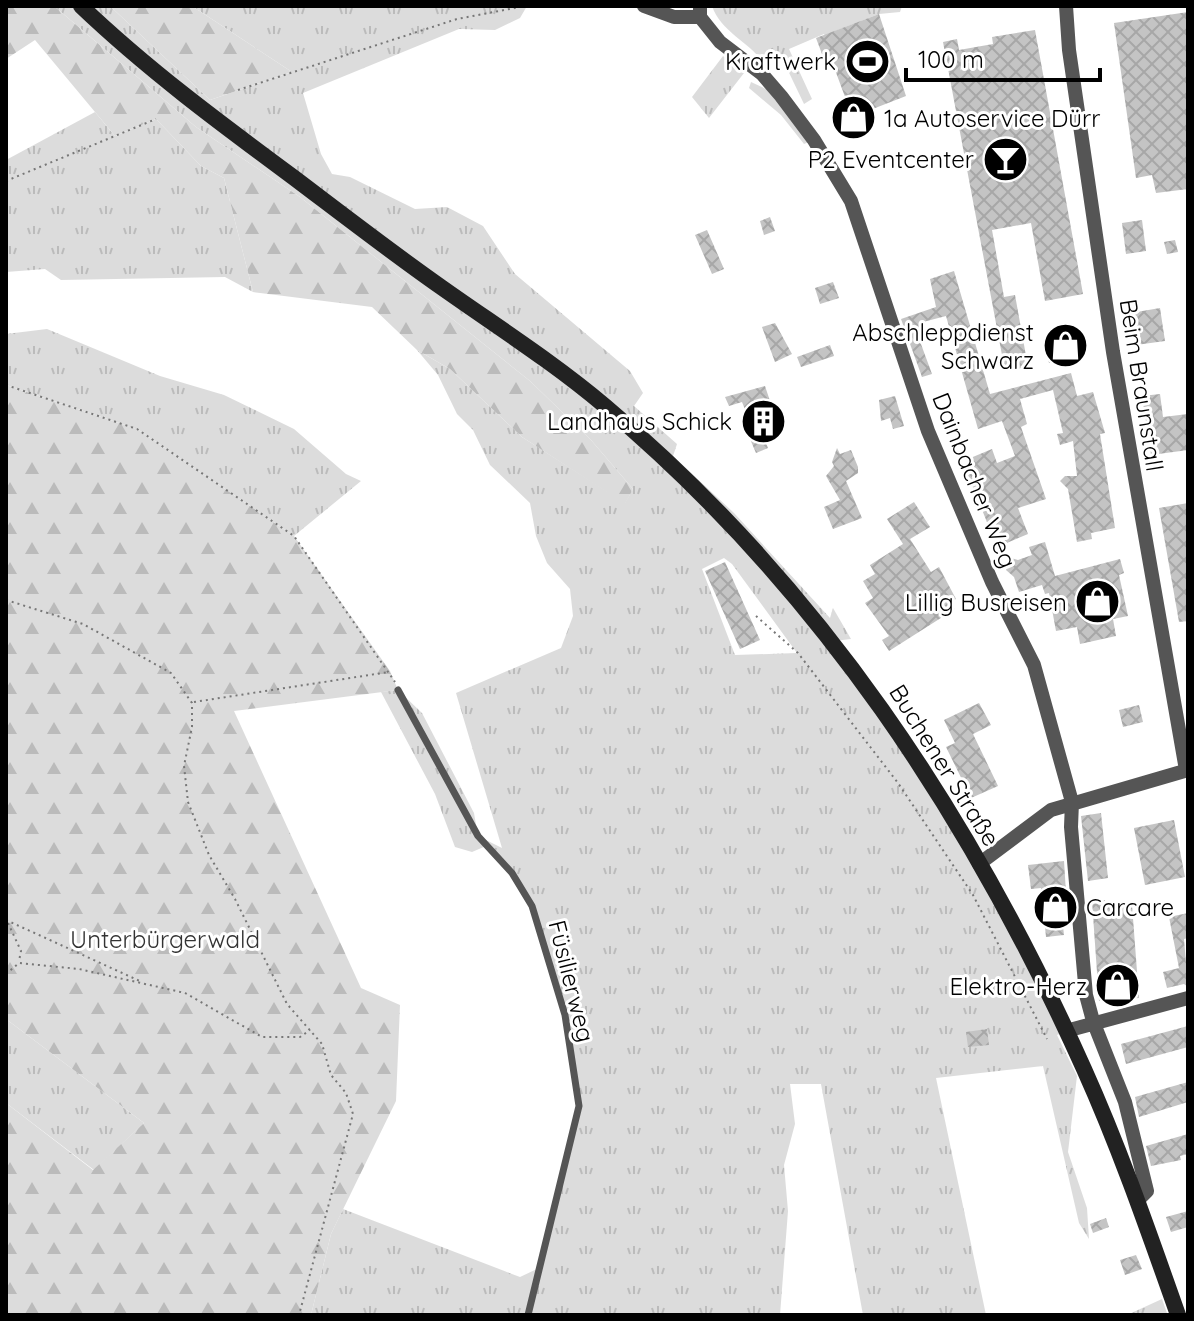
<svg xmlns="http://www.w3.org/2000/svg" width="1194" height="1321" font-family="Quicksand,sans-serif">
<defs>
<pattern id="grass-tufts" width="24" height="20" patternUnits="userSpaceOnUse" patternTransform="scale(2)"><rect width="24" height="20" fill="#dcdcdc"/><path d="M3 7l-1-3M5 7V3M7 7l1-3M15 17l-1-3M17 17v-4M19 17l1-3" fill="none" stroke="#bbb"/></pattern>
<pattern id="forest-firs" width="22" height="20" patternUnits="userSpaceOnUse" patternTransform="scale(2)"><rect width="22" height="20" fill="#dcdcdc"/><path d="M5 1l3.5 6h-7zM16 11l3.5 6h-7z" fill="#bbb"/></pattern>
<pattern id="building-cross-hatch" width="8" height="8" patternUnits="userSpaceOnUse" patternTransform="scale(2)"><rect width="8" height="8" fill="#c4c4c4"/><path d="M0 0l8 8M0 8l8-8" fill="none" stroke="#a7a7a7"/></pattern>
</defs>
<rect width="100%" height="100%" fill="#fff"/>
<path fill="url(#grass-tufts)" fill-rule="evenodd" d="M54 6H110L210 100 292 72 192 6H527L520 18 495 30 459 29 303 93 321 154 332 174 350 177 415 209 447 207 483 226 515 274 630 371 643 393 634 406 677 444 673 456 734 513 830 618 833 608 851 639 834 641 916 756 1066 1031 1057 1035 1077 1076 1068 1152 1087 1208 1089 1239 1079 1223 1043 1066 936 1078 986 1315H863L821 1084H790L795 1124 784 1165 788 1211 780 1315H311L331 1234 343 1209 520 1277 539 1268 579 1106 565 1015 532 906 512 873 486 846 472 852 455 847 435 794 381 692 398 690 422 713 474 813 478 836 502 848 456 693 561 648 573 616 570 589 547 563 536 536 530 503 490 465 473 430 457 414 438 375 417 350 450 369 522 437 625 503 633 489 591 440 530 381 300 197 196 127ZM724 558 732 564 797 653 735 655 702 569Z
M712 6H902L900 12 879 14 835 31 836 35 827 39 824 34 789 49 812 99 804 104 781 56 763 62C748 41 721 32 712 6Z
M723 56 744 73 709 118 692 97Z
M751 82 781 96 814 140 804 144 781 115 749 88Z
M95 112 115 136 156 119 201 166 224 178 253 292 225 277 61 280 45 269 6 272V160Z
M47 329 160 376 224 395 294 429 346 474 361 481 294 536 137 429 6 385V334Z
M6 1019 144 1123 94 1170 6 1103Z
M1162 1299 1167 1313 1163 1315H1127Z"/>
<path fill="url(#forest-firs)" d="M6 6H54L196 127 300 197 530 381 591 440 633 489 625 504 522 437 450 369 417 350 372 307 253 292 224 178 201 166 156 119 115 136 35 40 6 59Z
M110 6H192L292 72 210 100Z
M6 385 137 429 294 536 390 671 398 690 234 711 361 988 400 1005 396 1101 331 1234 311 1315H6V1103L93 1170 144 1123 6 1019Z"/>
<path fill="url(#building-cross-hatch)" d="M1188 12V189L1156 193 1152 175 1136 178 1114 23Z
M879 14 906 96 865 112 871 127 845 137 835 110 848 105 831 59 825 62 816 38Z
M1035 30 1083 294 1045 301 1031 223 992 230 1004 297 1015 295 1028 367 1005 371 943 42 957 39 959 50 993 44 992 37Z
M770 217 775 231 764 235 760 221Z
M1142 220 1146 251 1126 254 1122 223Z
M707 230 724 269 712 274 695 235Z
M1175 240 1178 252 1167 254 1164 242Z
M954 271 990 394 1071 373 1077 396 1093 392 1105 433 1100 434 1115 528 1091 533 1092 539 1077 542 1068 489 1060 481 1065 476H1077L1073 441 1060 445 1057 434 1063 433 1053 390 1020 399 1027 424 1021 427 1046 499 1018 508 1028 534 997 547 968 475 973 473 968 459 992 449 997 463 1015 456 1002 421 978 429 946 316 923 322 927 333 918 336 932 374 922 377 901 319 936 307 930 279Z
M833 282 839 298 820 304 815 288Z
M1160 308 1165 341 1136 345 1131 313Z
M775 323 792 354 775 362 762 327Z
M1081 332 1085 353 1049 363 1044 340Z
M830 345 834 356 801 367 797 357Z
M765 386 780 431 764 438 768 448 756 453 747 432 753 429 742 402 729 406 725 397Z
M1160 394 1163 417 1188 414V450L1151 455 1142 396Z
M895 396 904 426 893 429 890 418 881 421 879 400Z
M837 448 840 454 851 450 858 467V473L846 481 862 518 833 529 824 507 840 500 826 476 834 466 832 462Z
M914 502 930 527 910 539 931 572 939 567 956 599 950 602 955 609 889 651 882 640 889 636 865 603 873 598 863 581 875 574 870 565 903 544 887 519Z
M1188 503V621L1179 622 1159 508Z
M1045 542 1055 576 1120 559 1124 573 1119 575 1128 616 1113 619 1116 636 1080 644 1077 627 1056 631 1049 593 1045 594 1042 585 1019 592 1014 577 1006 570 1007 563 1011 558 1018 560 1032 555 1029 547Z
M725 562 760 640 740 649 705 571Z
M979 703 991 725 973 734 998 786 971 798 946 747 955 743 944 720Z
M1139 705 1143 722 1123 727 1119 710Z
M1101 813 1108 878 1088 881 1081 816Z
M1174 820 1185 877 1145 885 1134 828Z
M1064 861 1068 925 1063 926 1064 935 1046 937 1041 888 1031 889 1028 865Z
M1105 900 1106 907 1132 905 1139 998 1099 1001 1092 901Z
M1188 913V938L1184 939 1188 987 1184 984 1167 988 1163 972 1179 968 1169 917Z
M1188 1026V1047L1126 1064 1121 1044Z
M987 1029 989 1045 968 1047 966 1032Z
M1188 1082V1102L1139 1117 1135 1097Z
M1188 1134V1154L1180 1156 1181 1160 1151 1166 1146 1146Z
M1188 1211V1227L1171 1232 1166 1217Z
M1106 1218 1109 1227 1093 1233 1090 1224Z
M1136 1255 1142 1269 1125 1275 1120 1260Z"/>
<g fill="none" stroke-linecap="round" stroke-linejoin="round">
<path stroke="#777" stroke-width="2" stroke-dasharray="2 4" stroke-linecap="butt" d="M238 90 457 19 525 6
M6 181 156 119
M6 385 137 429 294 536 395 682
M6 600 83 624 171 673 192 703V727L184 766 188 802 209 855 235 899 287 1004 322 1044 331 1075 346 1093 353 1114 299 1315
M756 616 798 653 898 783 973 895 1047 1039
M194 702 389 672
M6 920 142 982
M8 923 21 951 19 961
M6 974 19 963 79 969 185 993 262 1037H300L310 1030"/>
<path stroke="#555" stroke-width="7" d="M398 690 478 836 512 873 532 906 565 1015 579 1106 528 1315"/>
<path stroke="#555" stroke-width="14" d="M644 6 674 17H700
M700 6V17L720 42 762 74 781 96 814 140 851 201 928 431 992 582 1034 665 1072 802 1071 827 1086 995 1093 1021 1125 1102 1147 1191 1137 1201
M1066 6 1069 50 1113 352 1186 770
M979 864 1051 810 1188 770
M1066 1031 1188 998"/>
<path stroke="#222" stroke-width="16" d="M81 6C147 69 220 123 293 177 342 214 391 252 441 287 496 326 553 362 605 406 819 586 970 815 1084 1069 1120 1149 1149 1233 1178 1315"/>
</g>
<defs>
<symbol id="stadium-disc" viewBox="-11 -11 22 22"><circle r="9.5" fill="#000" stroke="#fff"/><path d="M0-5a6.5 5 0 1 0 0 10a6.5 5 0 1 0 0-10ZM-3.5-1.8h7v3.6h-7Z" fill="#fff"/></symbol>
<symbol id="shop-disc" viewBox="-11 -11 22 22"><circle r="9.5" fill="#000" stroke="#fff"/><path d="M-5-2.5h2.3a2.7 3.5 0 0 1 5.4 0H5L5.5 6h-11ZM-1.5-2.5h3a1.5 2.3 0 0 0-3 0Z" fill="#fff"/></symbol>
<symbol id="bar-disc" viewBox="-11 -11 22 22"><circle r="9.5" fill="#000" stroke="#fff"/><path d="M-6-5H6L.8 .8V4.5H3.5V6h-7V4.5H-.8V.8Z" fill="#fff"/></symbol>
<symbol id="building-disc" viewBox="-11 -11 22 22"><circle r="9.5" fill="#000" stroke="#fff"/><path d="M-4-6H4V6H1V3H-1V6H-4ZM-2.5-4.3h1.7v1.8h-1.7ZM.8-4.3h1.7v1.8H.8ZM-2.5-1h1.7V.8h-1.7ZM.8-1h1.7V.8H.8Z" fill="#fff"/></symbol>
</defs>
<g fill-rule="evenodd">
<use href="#stadium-disc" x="842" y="36" width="51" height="51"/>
<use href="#shop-disc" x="828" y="92" width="51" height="51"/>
<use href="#bar-disc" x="980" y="134" width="51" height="51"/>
<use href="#shop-disc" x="1040" y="320" width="51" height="51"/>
<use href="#building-disc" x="738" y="396" width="51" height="51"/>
<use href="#shop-disc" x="1072" y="576" width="51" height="51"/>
<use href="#shop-disc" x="1030" y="882" width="51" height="51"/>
<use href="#shop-disc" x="1092" y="960" width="51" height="51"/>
</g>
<g text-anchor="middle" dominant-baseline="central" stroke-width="6" stroke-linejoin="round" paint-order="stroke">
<g font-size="24" fill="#000" stroke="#fff" text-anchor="end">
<text x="836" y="61">Kraftwerk</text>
<text x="884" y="118" text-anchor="start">1a Autoservice Dürr</text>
<text x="974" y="159">P2 Eventcenter</text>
<text x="1034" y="332">Abschleppdienst<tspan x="1034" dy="28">Schwarz</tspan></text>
<text x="732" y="421">Landhaus Schick</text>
<text x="1067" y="602">Lillig Busreisen</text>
<text x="1086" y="907" text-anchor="start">Carcare</text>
<text x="1087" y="986">Elektro-Herz</text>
</g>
<g font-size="24" fill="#000" stroke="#fff">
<text transform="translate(1142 385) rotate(81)">Beim Braunstall</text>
<text transform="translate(975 480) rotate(68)">Dainbacher Weg</text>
<text transform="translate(945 765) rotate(58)">Buchener Straße</text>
<text transform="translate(572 981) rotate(76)">Füsilierweg</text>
</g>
<g font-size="24" fill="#333" stroke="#fff">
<text x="165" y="939">Unterbürgerwald</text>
</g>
</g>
<rect width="1194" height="1321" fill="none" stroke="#000000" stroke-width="16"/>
<path d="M906 68v12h194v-12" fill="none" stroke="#000000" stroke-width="4"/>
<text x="918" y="68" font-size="24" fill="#000000" stroke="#ffffff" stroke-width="6" paint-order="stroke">100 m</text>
</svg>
